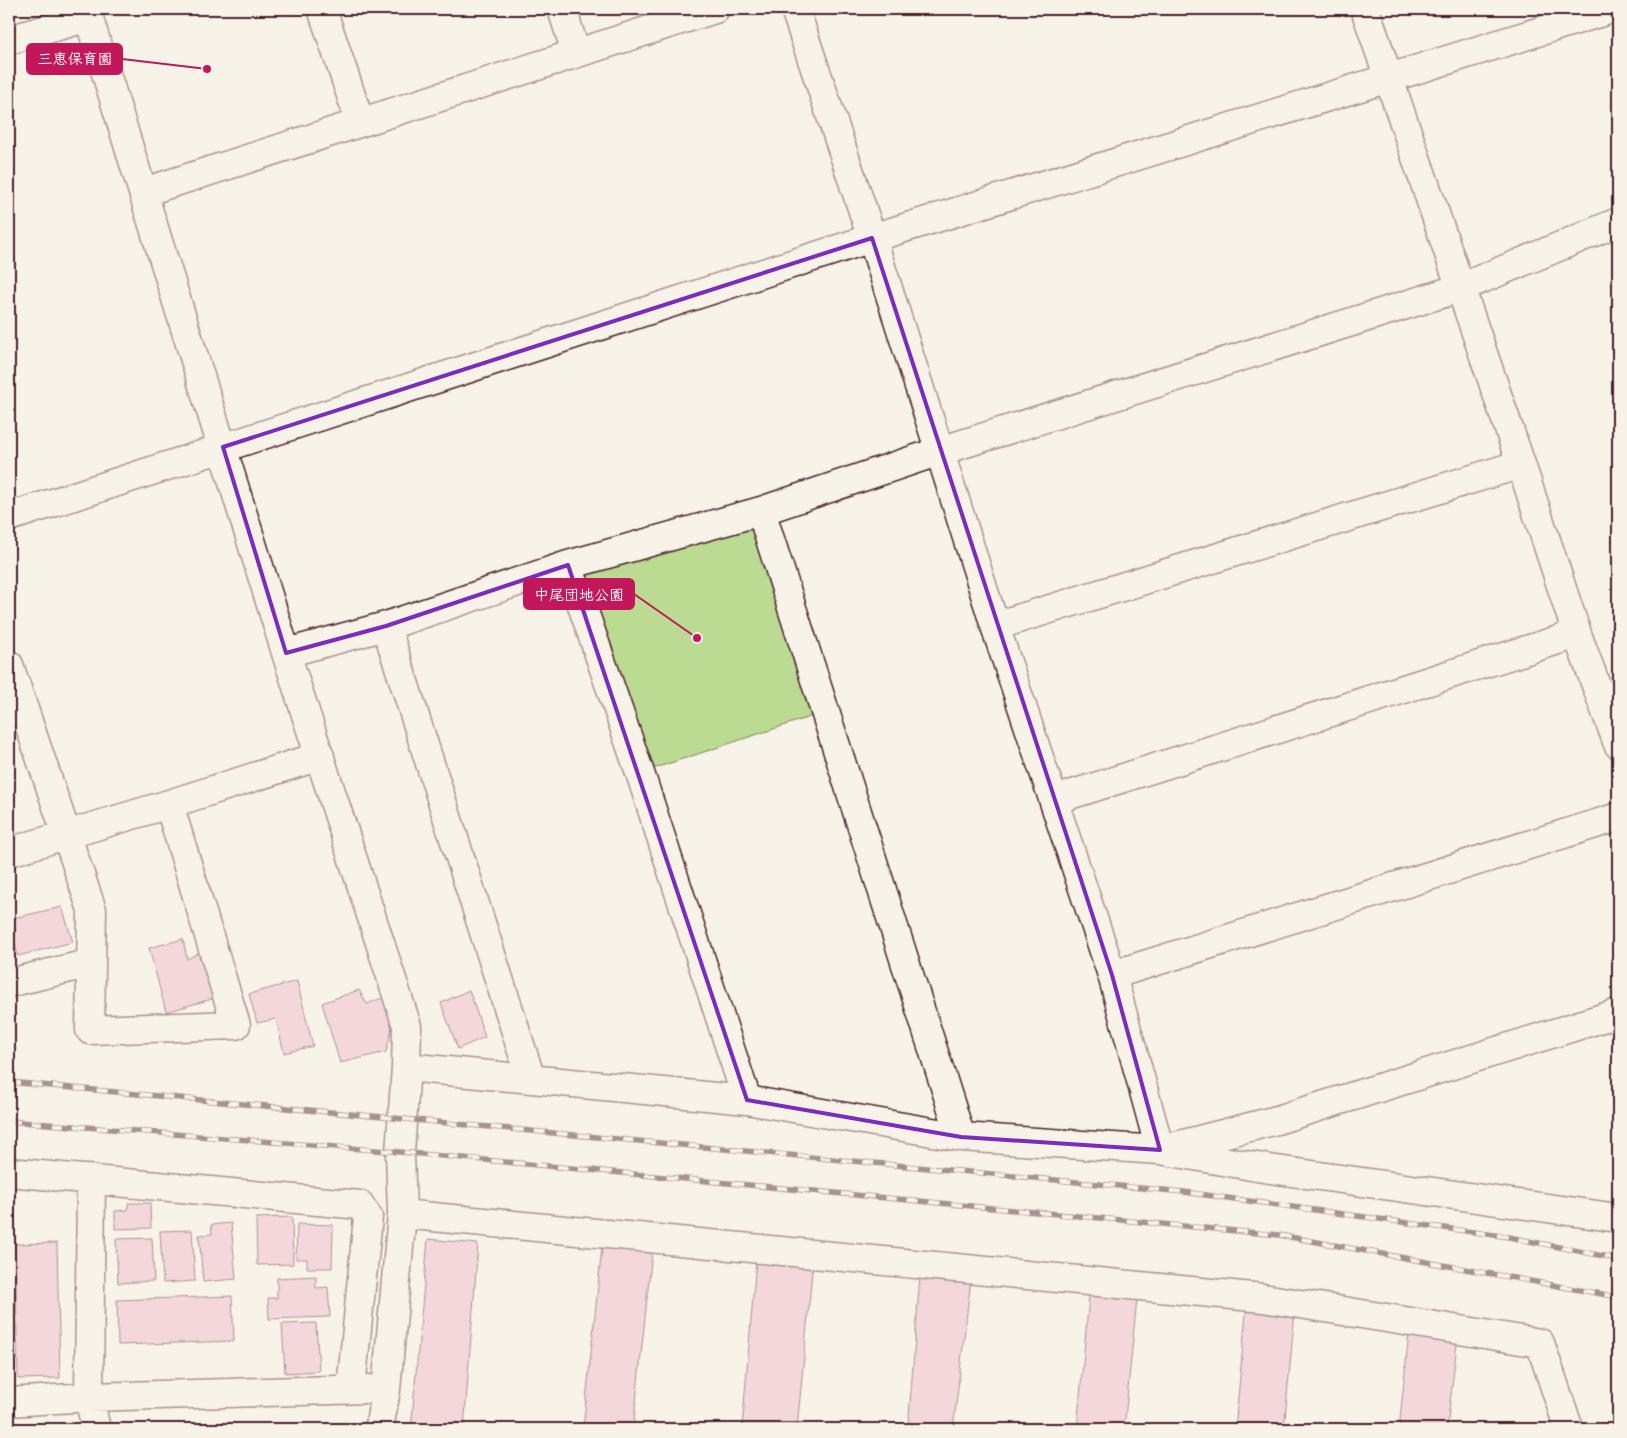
<svg xmlns="http://www.w3.org/2000/svg" width="1627" height="1438" font-family="'Patrick Hand','Klee One',sans-serif">
<rect width="100%" height="100%" fill="#f7f3e8"/>
<filter id="ink" filterUnits="userSpaceOnUse"><feTurbulence type="fractalNoise" baseFrequency=".02" numOctaves="2"/><feDisplacementMap in="SourceGraphic" scale="10" xChannelSelector="R" yChannelSelector="G"/><feConvolveMatrix kernelMatrix="1 2 1 2 8 2 1 2 1" color-interpolation-filters="sRGB"/></filter>
<g filter="url(#ink)">
<path fill="#bbda92" stroke="#827c5e" d="M761 511 825 712 640 773 568 565Z"/>
<path fill="#efb7cb" stroke="#4a1f2b" d="M62 907 73 942 18 956 9 919Z
M183 939 187 959 198 953 215 998 166 1012 149 948Z
M297 981 313 1046 284 1053 276 1019 257 1023 249 994Z
M359 990 367 1004 385 997 393 1023 386 1052 340 1063 322 1003Z
M469 990 485 1037 458 1049 441 1003Z
M128 1203H150L151 1228 115 1229V1211L128 1210Z
M292 1217 293 1264 257 1265 256 1218Z
M231 1223 236 1279 203 1282 199 1235 212 1234 211 1225Z
M297 1224 333 1225 332 1268H307V1259H296Z
M192 1230 195 1281 163 1283 160 1231Z
M152 1238 154 1281 118 1283 116 1239Z
M428 1239 478 1244 464 1429H411Z
M57 1243 60 1378 18 1379 15 1244Z
M602 1247 652 1252 633 1429H583Z
M756 1260 813 1262 797 1429H742Z
M316 1276V1288L328 1287 330 1317 269 1319 268 1298H277V1278Z
M920 1276 971 1279 953 1429H908Z
M1090 1286 1138 1288 1124 1429H1077Z
M232 1296 234 1341 118 1345 117 1300Z
M1247 1303 1295 1311 1284 1429H1235Z
M316 1323 319 1371 285 1373 282 1324Z
M1410 1323 1459 1326 1447 1429H1399Z"/>
<g fill="none" stroke-linecap="round" stroke-linejoin="round">
<defs>
<path id="street" d="M86 9 286 653 407 1026 406 1067 400 1152 402 1214 386 1390 379 1429
M322 9 360 122
M562 9 576 53
M795 9 872 238 995 626 1112 975 1160 1150 1277 1120 1618 1013
M1365 9 1521 464 1577 634 1618 744
M9 40 89 17
M144 192 715 9
M761 511 961 1137
M568 565 640 773 747 1100
M386 626 531 1079
M995 626 1521 464
M286 653 386 626 568 565 761 511 940 451 1460 288 1618 222
M9 665 92 910 90 1030 236 1025 169 804
M1054 800 1577 634
M9 852 169 804 320 756
M1112 975 1618 817
M9 983 91 963
M406 1067 747 1100 961 1137 1160 1150 1263 1168 1618 1218
M9 1172 360 1205 368 1217 351 1389
M91 1179 89 1397 96 1429
M402 1214 1263 1298 1540 1343 1569 1429
M9 1402 89 1397 369 1389"/>
<path id="secondary" d="M9 517 872 238 1612 9"/>
</defs>
<use href="#street" stroke="#4a1f2b" stroke-width="31"/>
<use href="#secondary" stroke="#4a1f2b" stroke-width="31"/>
<use href="#street" stroke="#f7f3e8" stroke-width="28"/>
<use href="#secondary" stroke="#f7f3e8" stroke-width="28"/>
<defs>
<path id="rail" d="M9 1082 1184 1192 1509 1237 1618 1259
M9 1121 400 1152 1279 1235 1618 1297"/>
</defs>
<use href="#rail" stroke="#4a1f2b" stroke-width="5.5"/>
<use href="#rail" stroke="#f7f3e8" stroke-width="4" stroke-dasharray="11" stroke-linecap="butt"/>
</g>
</g>
<path d="M0 0H1627V1438H0ZM872 238 1112 975 1160 1150 961 1137 747 1100 568 565 386 626 286 653 223 447Z" fill="#f7f3e8" fill-opacity=".55" fill-rule="evenodd"/>
<path fill="none" stroke="#7b2cbf" stroke-width="4" stroke-linejoin="round" d="M872 238 1112 975 1160 1150 961 1137 747 1100 568 565 386 626 286 653 223 447Z"/>
<path fill="none" stroke="#c2185b" stroke-width="2" d="M207 69L122 59M697 638L634 594"/>
<g fill="#c2185b" stroke="#f7f3e8" stroke-width="2">
<circle cx="207" cy="69" r="5"/>
<circle cx="697" cy="638" r="5"/>
</g>
<g fill="#c2185b" stroke="#c2185b" stroke-width="2">
<rect x="27" y="44" width="95" height="30" rx="5"/>
<rect x="524" y="579" width="110" height="30" rx="5"/>
</g>
<g font-size="15" text-anchor="middle" font-weight="bold" fill="#fff">
<text x="75" y="64">三恵保育園</text>
<text x="579" y="600">中尾団地公園</text>
</g>
<rect width="1627" height="1438" fill="none" stroke="#f7f3e8" stroke-width="30"/>
<rect x="15" y="15" width="1597" height="1408" fill="none" stroke="#4a1f2b" stroke-width="2" filter="url(#ink)"/>
</svg>
